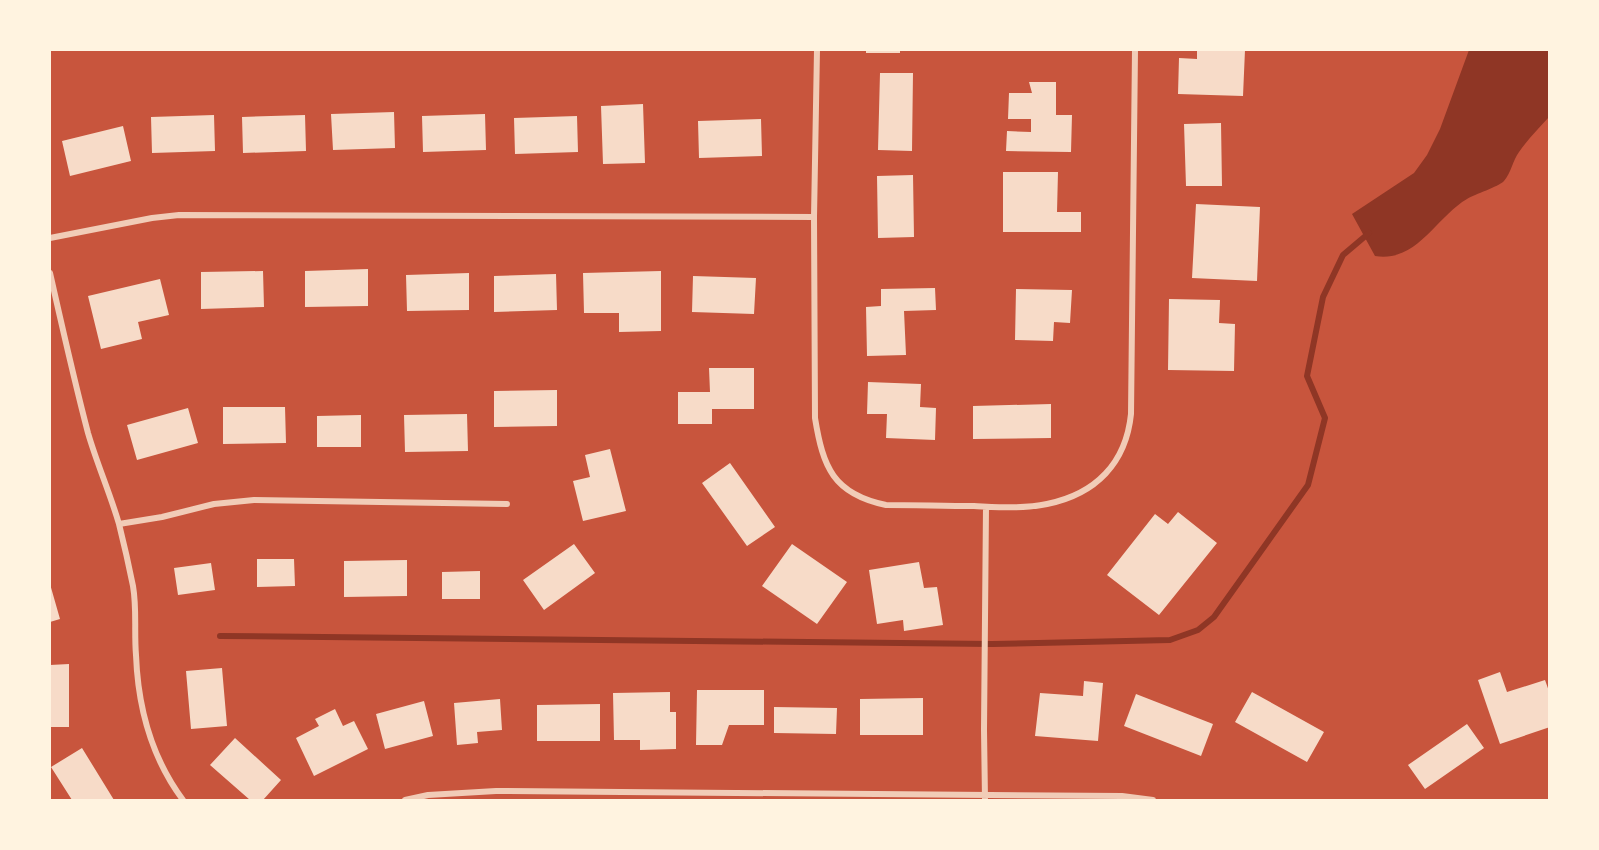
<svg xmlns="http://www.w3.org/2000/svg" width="1599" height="850" font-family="'Roboto Condensed',sans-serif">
<rect width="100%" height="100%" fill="#c8553d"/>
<path fill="#8f3625" d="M1469 50H1549V117C1539 128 1528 139 1519 152 1513 160 1511 173 1504 181 1498 187 1475 194 1467 199 1436 217 1417 263 1375 256L1352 214 1414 173 1427 155 1440 129Z"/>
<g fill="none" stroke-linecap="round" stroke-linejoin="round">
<path stroke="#8f3625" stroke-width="6" d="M220 636 992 644 1170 640 1198 630 1214 617 1308 485 1325 418 1307 376 1323 297 1343 255 1369 233"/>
</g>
<path fill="#f7dbc8" d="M866 50H900V53H866Z
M1197 50H1245L1243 96 1178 94 1179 58 1197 59Z
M880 73H913L912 151 878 150Z
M1029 82H1056V115H1072L1071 152 1006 151 1007 131 1031 132V119H1008L1009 93H1032Z
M643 104 645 163 603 164 601 106Z
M394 112 395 148 333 150 331 114Z
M485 114 486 150 423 152 422 116Z
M214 115 215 151 152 153 151 117Z
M305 115 306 151 243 153 242 117Z
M577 116 578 152 515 154 514 118Z
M761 119 762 156 699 158 698 121Z
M1221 123 1222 186H1186L1184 124Z
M123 126 131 161 70 176 62 141Z
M1003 172H1058L1057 212H1081V232H1003Z
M913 175 914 237 878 238 877 176Z
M1196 204 1260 207 1257 281 1192 278Z
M368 269V306L305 307V271Z
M263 271 264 307 201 309V272Z
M661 271V331L619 332V313H584L583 273Z
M469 273V310L407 311 406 275Z
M556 274 557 310 494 312V276Z
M693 276 756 278 754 314 692 312Z
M160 279 169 315 138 322 142 339 101 349 88 296Z
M935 288 936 310 904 311 906 355 867 356 866 307 881 306V289Z
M1016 289 1072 290 1070 323 1054 322 1053 341 1015 340Z
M1169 299 1220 300 1219 323 1235 324 1234 371 1168 370Z
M709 368H754V409H712V424H678V392H710Z
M868 382 921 384 920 407 936 408 935 440 886 438 887 414H867Z
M557 390V426L494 427V391Z
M1051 404V438L973 439V406Z
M223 407H285L286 443 223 444Z
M188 408 198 443 137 460 127 425Z
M467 414 468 451 405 452 404 415Z
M361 415V447H317V416Z
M610 449 626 511 583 521 573 481 590 477 585 455Z
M730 463 775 527 747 546 702 483Z
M1178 512 1217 543 1159 615 1107 575 1155 514 1168 524Z
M574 544 595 573 544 610 523 580Z
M792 544 847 582 817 624 762 586Z
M257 559H294L295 586 257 587Z
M407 560V596L344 597V561Z
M919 562 924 588 937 587 943 625 904 631 903 620 877 624 869 570Z
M211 563 215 590 178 595 174 568Z
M480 571V599H442V572Z
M50 584 60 619 50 622Z
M69 664V727H50V665Z
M222 668 227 726 191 729 186 671Z
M1500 672 1507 692 1545 680 1550 694V727L1500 744 1478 680Z
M1084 681 1103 683 1098 741 1035 736 1040 693 1083 696Z
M697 690H764V725H729L722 745H696Z
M670 692V712H676V749L640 750V740H614L613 693Z
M1252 692 1324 732 1307 762 1235 722Z
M1136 694 1213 724 1201 756 1124 726Z
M923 698V735H860V699Z
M500 699 502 730 477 732 478 743 457 745 454 703Z
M424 701 433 736 385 749 376 714Z
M600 704V741H537V705Z
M774 707 837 708 836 734 774 733Z
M335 709 343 726 354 721 368 749 314 776 296 738 319 726 315 719Z
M1467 724 1484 748 1425 789 1408 765Z
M235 738 281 780 263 800H250L210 765Z
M82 748 114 800H72L51 767Z"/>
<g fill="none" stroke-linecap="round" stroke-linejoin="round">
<path stroke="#f1ccb7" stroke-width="6" d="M817 50 814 217 815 418C823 467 833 494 886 505 915 505 945 506 974 506 998 507 1024 509 1047 504 1096 494 1126 463 1131 414L1135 50
M50 238 152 218 179 215 814 217
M50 273C62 326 74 380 88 433 97 464 110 493 119 524 124 544 129 566 133 586 137 609 134 632 136 655 138 708 151 757 183 800
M119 524 162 517 214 504 254 500 507 504
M405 800 428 795 496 791 1122 796 1153 800
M985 800 984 730 986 507"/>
</g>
<rect width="1599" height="850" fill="none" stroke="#fff3e0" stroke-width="102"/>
</svg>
